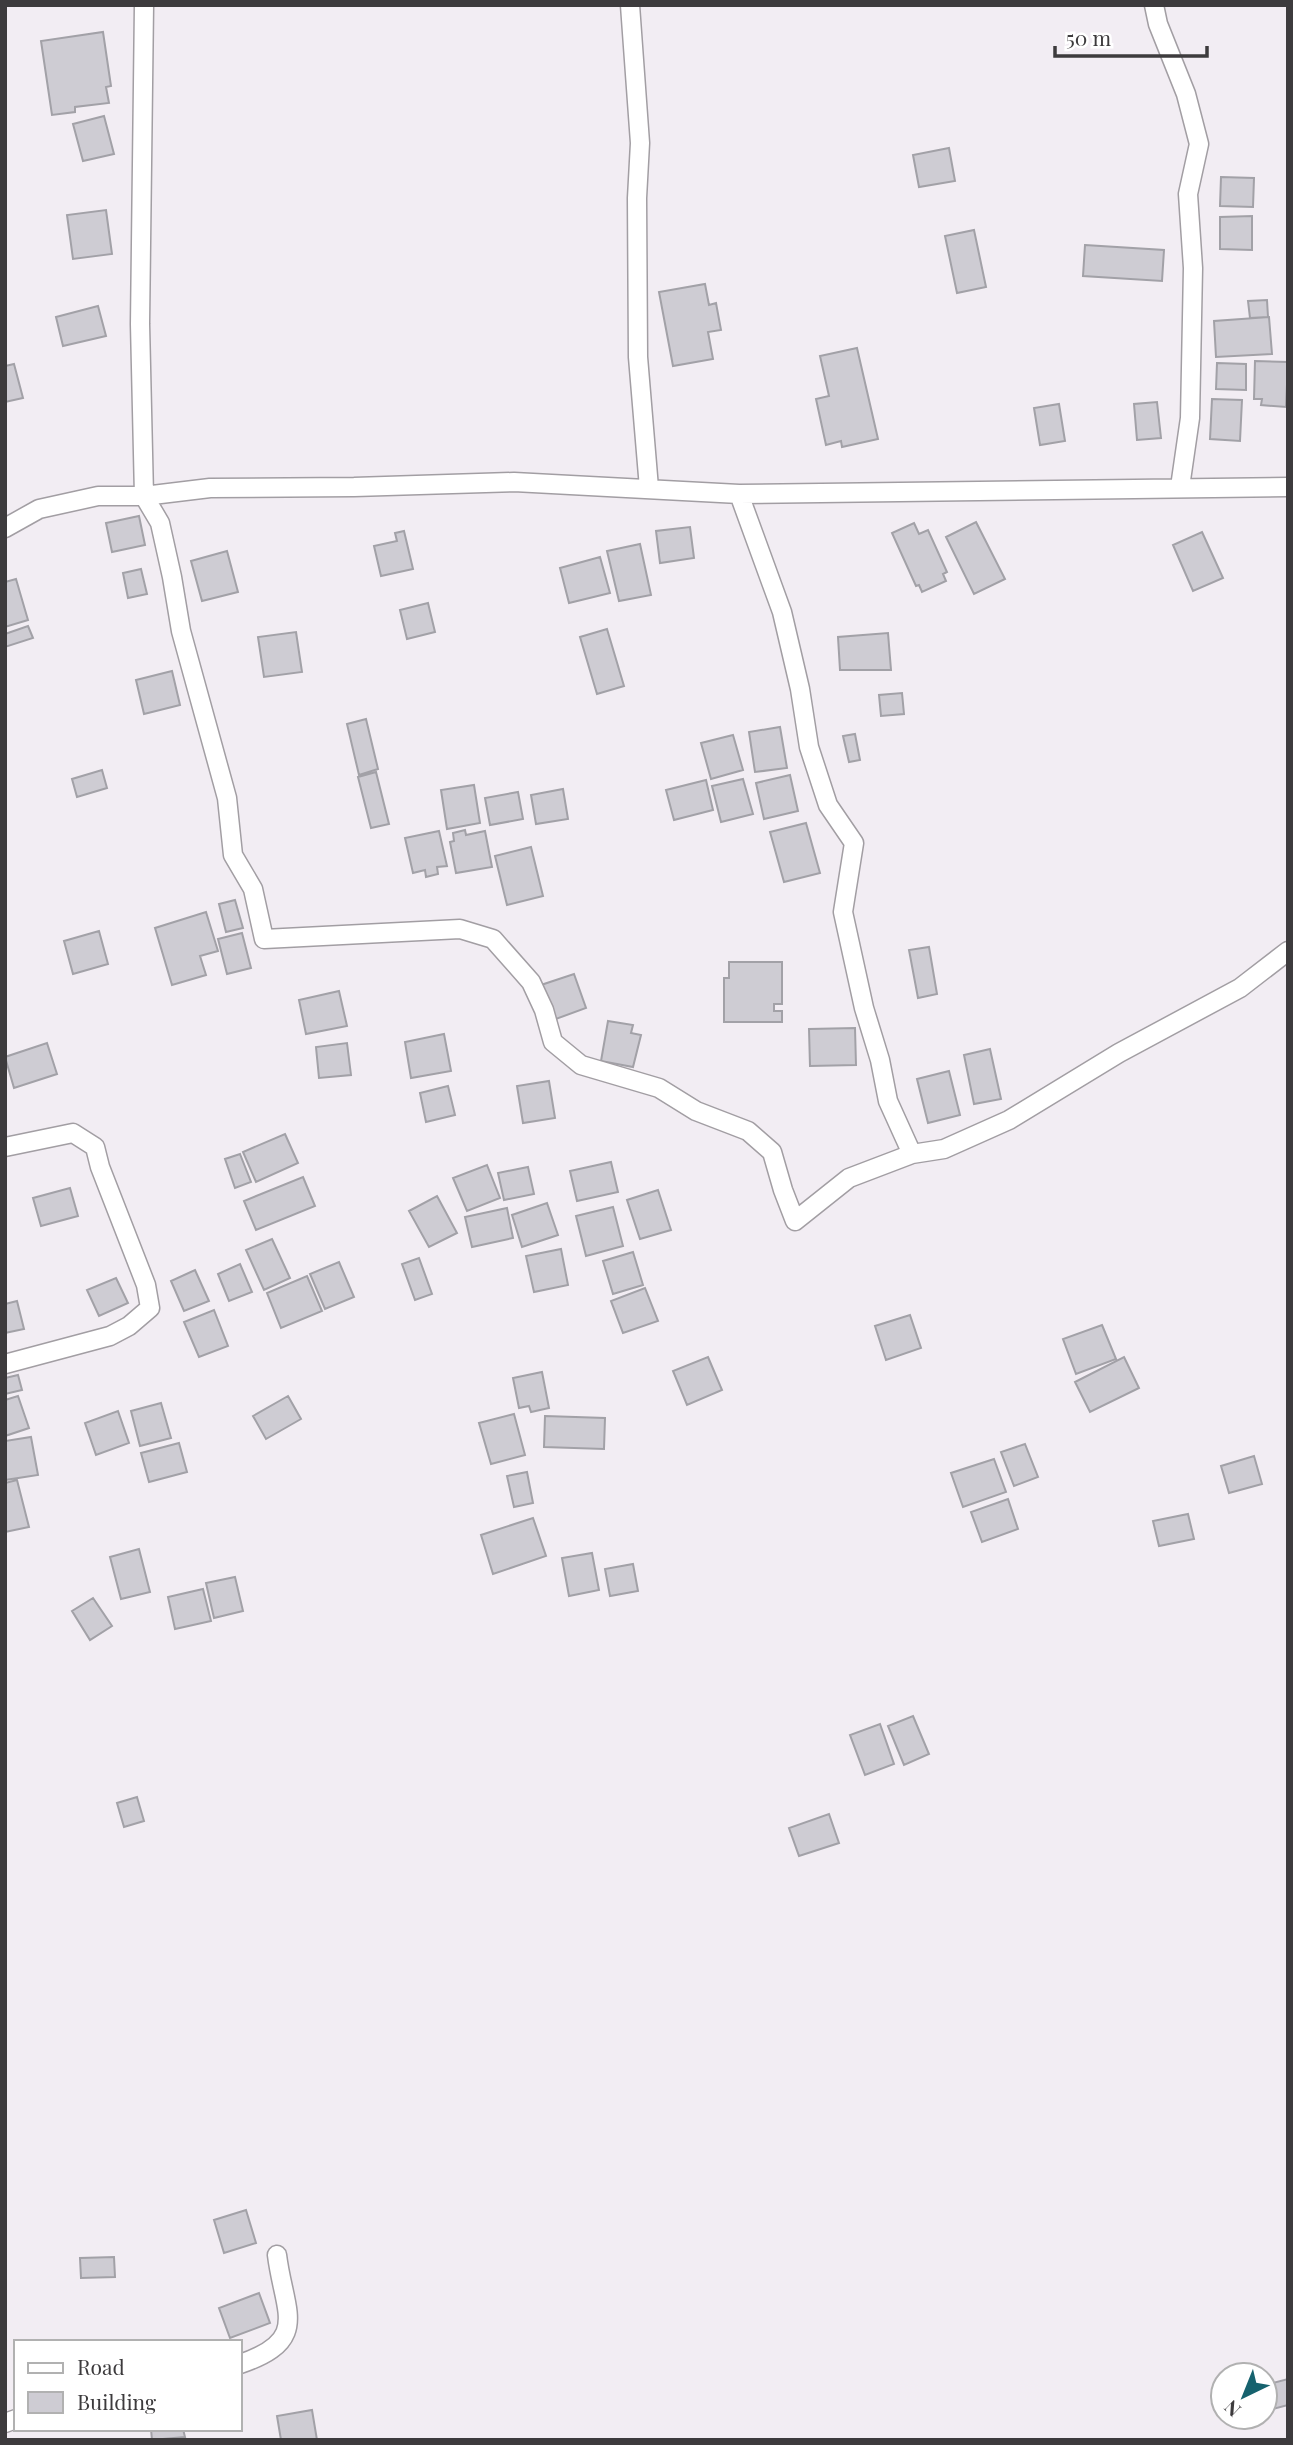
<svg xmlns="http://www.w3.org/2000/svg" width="1293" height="2445" font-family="'Playfair Display',serif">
<rect width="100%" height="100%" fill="#f2edf3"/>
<path fill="#ceccd3" stroke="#a2a1a7" stroke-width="2" d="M103 32 111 86 106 87 109 103 75 107V112L52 115 41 41Z
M104 116 114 154 83 161 73 124Z
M949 148 955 181 919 187 913 155Z
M1221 177 1254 178 1253 207 1220 206Z
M106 210 112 254 73 259 67 215Z
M1252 216V250L1220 249V217Z
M974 230 986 287 957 293 945 236Z
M1085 245 1164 250 1162 281 1083 276Z
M705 284 709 305 716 303 721 330 708 332 713 359 673 366 659 292Z
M1267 300 1268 317 1250 318 1248 301Z
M98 306 106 336 63 346 56 317Z
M1269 317 1272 354 1216 357 1214 321Z
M857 348 878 439 842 447 841 441 826 445 816 399 829 396 820 356Z
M1255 361 1288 362 1286 407 1261 405 1262 399H1254Z
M1217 363 1246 364V390L1216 389Z
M14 364 23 398 5 402V366Z
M1212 399 1242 400 1240 441 1210 439Z
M1157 402 1161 438 1137 440 1134 404Z
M1059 404 1065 441 1040 445 1034 408Z
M139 516 145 545 112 552 106 523Z
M976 522 1005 579 974 594 946 537Z
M914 523 919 534 928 530 947 572 943 574 946 581 922 592 919 585 916 586 892 533Z
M690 527 694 558 660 563 656 531Z
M404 531 413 569 381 576 374 546 397 541 395 533Z
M1202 532 1223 578 1193 591 1173 545Z
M640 544 651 595 619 601 607 551Z
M227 551 238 592 202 601 191 561Z
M600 557 610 593 569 603 560 568Z
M141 569 147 594 128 598 123 573Z
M16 579 28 620 5 627V582Z
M428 603 435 632 407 639 400 610Z
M28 626 33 638 5 647V634Z
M607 629 624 686 597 694 580 637Z
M296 632 302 672 264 677 258 637Z
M888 633 891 670H840L838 637Z
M172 671 180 705 144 714 136 680Z
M902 693 904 714 881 716 879 695Z
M366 719 378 769 359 775 347 724Z
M780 727 787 768 755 772 749 732Z
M855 734 860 760 849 762 843 736Z
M733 735 743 770 711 779 701 743Z
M102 770 107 788 77 797 72 779Z
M376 772 389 824 371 828 358 777Z
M790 775 798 811 764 819 756 783Z
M743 779 753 814 721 822 712 786Z
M706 780 713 810 674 820 666 790Z
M474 785 480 823 447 829 441 790Z
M563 789 568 819 536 824 531 795Z
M518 792 523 819 490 825 485 798Z
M806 823 820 873 784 882 770 832Z
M465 830 466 835 485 831 492 867 456 873 450 842 454 841 453 833Z
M439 831 447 866 437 867 438 874 426 877 425 870 413 873 405 838Z
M531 847 543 896 507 905 495 856Z
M235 900 243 928 226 932 219 904Z
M206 912 218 951 200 956 206 975 172 985 155 928Z
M99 931 108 964 73 974 64 941Z
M242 933 251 968 227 974 218 939Z
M929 947 937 994 918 998 909 950Z
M729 962H782V1004H774V1011H782V1022H724V978H729Z
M574 974 586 1008 553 1020 541 985Z
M339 991 347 1026 306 1034 299 1000Z
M608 1021 633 1025 631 1033 641 1035 633 1067 601 1061Z
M855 1028 856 1065 810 1066 809 1029Z
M444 1034 451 1071 411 1078 405 1042Z
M47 1043 57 1074 14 1088 5 1057Z
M347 1043 351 1075 319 1078 316 1047Z
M990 1049 1001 1099 974 1104 964 1055Z
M949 1071 960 1115 928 1123 917 1079Z
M549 1081 555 1118 523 1123 517 1086Z
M448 1086 455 1115 426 1122 420 1093Z
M285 1134 298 1163 256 1182 243 1152Z
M240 1154 251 1182 235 1188 225 1159Z
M611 1162 618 1192 577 1201 570 1171Z
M487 1165 500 1198 467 1211 453 1178Z
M528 1167 534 1194 504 1200 498 1173Z
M303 1177 315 1206 256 1230 244 1201Z
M70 1188 78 1216 41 1226 33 1198Z
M658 1190 671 1230 640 1239 627 1200Z
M437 1196 457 1233 429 1247 409 1211Z
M547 1203 558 1235 522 1247 512 1215Z
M613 1207 623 1246 586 1256 576 1216Z
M507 1208 513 1238 472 1247 465 1217Z
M272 1239 290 1278 264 1290 246 1250Z
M561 1249 568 1285 534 1292 526 1256Z
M633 1252 643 1285 613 1294 603 1261Z
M419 1258 432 1294 415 1300 402 1264Z
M339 1262 354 1297 325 1309 310 1274Z
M240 1264 252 1292 229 1301 218 1274Z
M195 1270 209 1301 184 1311 171 1281Z
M307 1276 322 1311 281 1328 267 1293Z
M116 1278 128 1303 99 1316 87 1290Z
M645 1288 658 1321 623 1333 611 1301Z
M17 1301 24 1329 5 1333V1304Z
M214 1310 228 1346 199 1357 184 1322Z
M910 1315 921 1348 886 1360 875 1326Z
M1102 1325 1116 1359 1076 1374 1063 1339Z
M708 1357 722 1390 687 1405 673 1371Z
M1124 1357 1139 1388 1090 1412 1075 1382Z
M542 1372 549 1408 531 1412 529 1406 519 1408 513 1378Z
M18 1375 22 1390 5 1394V1378Z
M18 1396 29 1428 5 1436V1400Z
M288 1396 301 1419 266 1439 253 1416Z
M161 1403 171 1438 140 1446 131 1411Z
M118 1411 129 1443 96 1455 85 1423Z
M514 1414 525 1455 491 1464 479 1423Z
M545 1416 605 1418 604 1449 544 1447Z
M31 1437 38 1475 5 1480V1441Z
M179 1443 187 1472 149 1482 141 1453Z
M1025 1444 1038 1477 1014 1486 1001 1452Z
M1254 1456 1262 1484 1229 1493 1221 1466Z
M994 1459 1006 1492 963 1507 951 1473Z
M527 1472 533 1503 514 1507 507 1476Z
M17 1480 29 1527 5 1532V1483Z
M1008 1499 1018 1529 982 1542 971 1512Z
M1188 1514 1194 1539 1159 1546 1153 1521Z
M533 1518 546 1556 493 1574 481 1535Z
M139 1549 150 1592 121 1599 110 1557Z
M592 1553 599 1590 569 1596 562 1558Z
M633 1564 638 1591 610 1596 605 1569Z
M235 1577 243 1611 214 1618 206 1583Z
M203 1589 211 1621 175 1629 168 1597Z
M93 1598 112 1626 90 1640 72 1611Z
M913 1716 929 1754 904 1765 888 1726Z
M880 1724 894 1764 865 1775 850 1735Z
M137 1797 144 1821 124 1827 117 1803Z
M829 1814 839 1843 799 1856 789 1828Z
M246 2210 256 2243 224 2253 214 2220Z
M114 2257 115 2277 81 2278 80 2258Z
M259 2293 270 2323 230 2338 219 2308Z
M1288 2379V2405L1265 2411V2385Z
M312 2410 317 2440H281L277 2416Z
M151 2429H183L185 2437 152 2440Z"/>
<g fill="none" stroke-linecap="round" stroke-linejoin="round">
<defs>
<path id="minor" d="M144 5 140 324 144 496 160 523 172 577 181 631 227 798 233 855 253 889 264 939 460 929 493 939 531 982 544 1010 553 1042 581 1065 659 1088 696 1111 748 1131 772 1152 783 1190 795 1221 849 1178 912 1154 944 1149 1009 1120 1119 1053 1240 988 1288 951
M630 5 640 143 637 198 638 357 649 488
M1154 5 1158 24 1186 94 1199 144 1188 194 1193 268 1190 418 1180 487
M739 494 782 612 800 689 809 747 828 805 854 843 843 912 864 1008 880 1060 888 1101 912 1154
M5 528 39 509 98 496H144L210 488 354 487 514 482 739 494 1288 487
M5 1147 73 1133 95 1147 100 1167 146 1285 150 1308 129 1326 110 1336 5 1364
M240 2364C311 2340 284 2312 277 2255
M5 2423 16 2419"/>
</defs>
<use href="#minor" stroke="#a29ea3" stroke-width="21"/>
<use href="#minor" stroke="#fff" stroke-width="18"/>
</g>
<rect width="1293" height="2445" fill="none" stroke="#3d3b3d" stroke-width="14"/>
<rect x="14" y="2340" width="228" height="91" fill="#ffffff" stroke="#b1b1b1" stroke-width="2"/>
<rect x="28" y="2363" width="35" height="10" fill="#ffffff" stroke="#b1b1b1" stroke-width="2"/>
<text x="77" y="2375" font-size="21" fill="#3d3b3d">Road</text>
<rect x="28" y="2392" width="35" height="21" fill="#ceccd3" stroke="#b1b1b1" stroke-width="2"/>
<text x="77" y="2410" font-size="21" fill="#3d3b3d">Building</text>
<g transform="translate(1244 2396) rotate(223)"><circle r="33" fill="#ffffff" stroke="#b1b1b1" stroke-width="2"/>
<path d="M0-5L12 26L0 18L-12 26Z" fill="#16626e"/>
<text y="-10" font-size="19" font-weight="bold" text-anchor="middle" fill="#3d3b3d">N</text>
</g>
<path d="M1055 46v10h152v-10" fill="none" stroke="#3d3b3d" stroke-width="3.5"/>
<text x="1066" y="46" font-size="21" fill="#3d3b3d" stroke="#ffffff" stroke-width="5" paint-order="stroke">50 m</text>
</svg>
